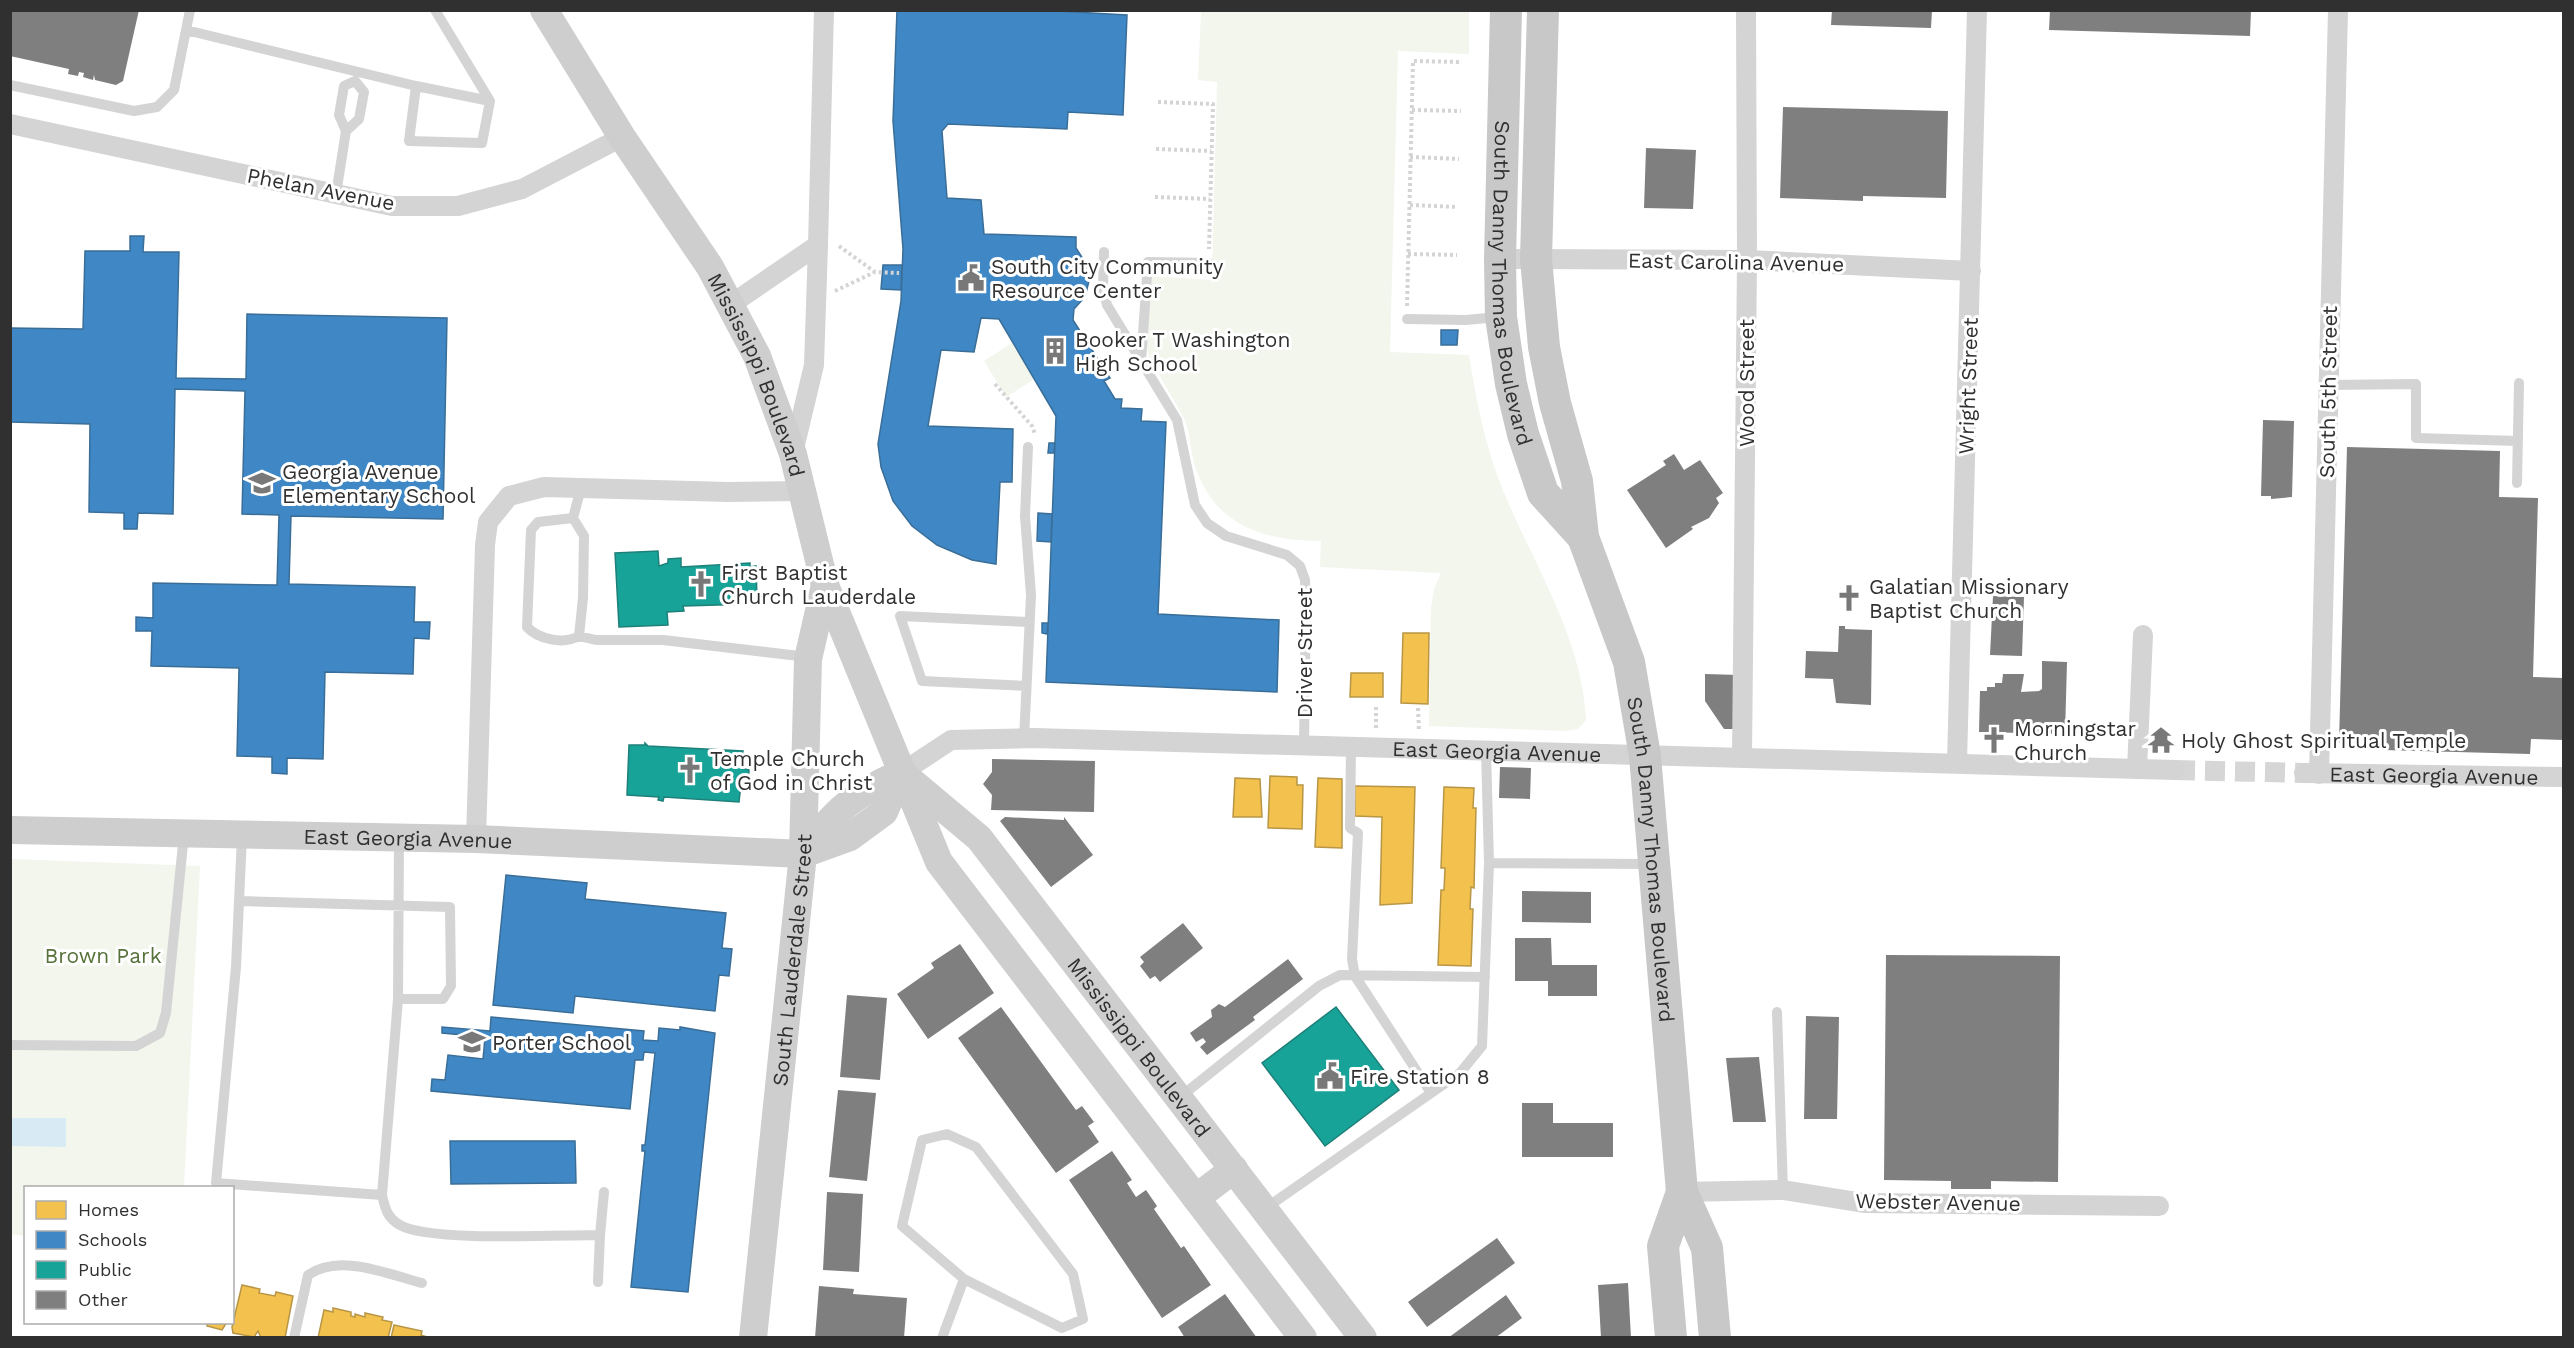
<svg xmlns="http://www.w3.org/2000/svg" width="2574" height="1348" font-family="'Work Sans',sans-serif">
<rect width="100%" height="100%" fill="#fff"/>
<path fill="#f2f6ed" d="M1201 11H1469V54L1398 51 1390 352 1469 355C1476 400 1485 445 1502 488 1533 564 1582 636 1586 720L1578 729 1565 731 1429 726 1431 608 1434 589 1441 573 1320 567 1321 541C1264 541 1215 526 1195 466 1190 451 1191 435 1185 421 1178 404 1148 360 1147 349 1143 326 1148 299 1149 276L1212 280 1217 82 1198 80Z
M1012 343 1035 379 1006 397 984 361Z
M11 859 200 866 184 1187 26 1188 25 1236 11 1234Z"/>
<path fill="#d8ebf4" d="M11 1118H66V1147L11 1146Z"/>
<path fill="#f2c14e" stroke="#b89645" stroke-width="1.5" d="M1403 633H1429L1428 704 1401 703Z
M1351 673H1383V697H1350Z
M1270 776 1297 777V785H1303L1302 829 1268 828Z
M1235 778 1260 779 1262 817H1233Z
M1318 778 1342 779V848L1315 847Z
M1355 786 1415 787 1412 903 1380 905 1382 817 1355 816Z
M1444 787 1474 788 1473 808H1476L1474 888 1471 887 1470 909H1473L1471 966 1438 965 1441 890H1444L1445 868H1441Z
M242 1285 260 1289 259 1293 275 1296 276 1292 293 1296 285 1338H261L258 1331 254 1337 233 1333 232 1327Z
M333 1308 351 1312V1316L355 1317V1314L365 1317V1313L383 1317 382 1320 392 1322 388 1338H318L324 1310 333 1312Z
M208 1322H227L222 1330 207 1326Z
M394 1325 422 1331 421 1335 430 1338H391Z"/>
<path fill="#3f88c5" stroke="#3a6e98" stroke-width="1.5" d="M897 10H1038L1127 15 1123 115 1068 112 1067 129 948 124 942 131 947 198 981 200 984 234 1076 237V248L1087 265 1089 281 1085 297 1074 309 1073 320 1110 378 1104 381 1115 399H1122L1121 408 1142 409 1141 421 1166 422 1158 614 1279 620 1277 692 1046 682 1056 416 999 319 981 318 974 352 941 350 928 426 1013 429 1012 482H1000L996 564 972 560 937 545 912 526 893 501 881 467 878 444 901 301 903 249 893 121Z
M130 236H144L143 252H179L176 378 246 379 247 314 447 318 443 519 291 516 289 584 415 587 414 622H430L429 639 414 638 413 674 325 672 323 759 287 758V774L272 773V757L237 756 239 668 151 666 152 631H136V617L153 618V583L277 585 279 515 242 514 245 391 175 389 173 514 138 513 137 529H124V513L89 512 90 424 10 422V328L83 329 85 251H130Z
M883 265H902L901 290 881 289Z
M1441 330H1458L1457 345H1441Z
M1049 443H1055L1054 453H1048Z
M1038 513 1052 514 1051 542 1037 541Z
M1042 623H1048L1047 634 1042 633Z
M506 875 587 883 585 899 726 913 722 948 732 949 729 976 719 975 715 1011 575 996 573 1013 493 1005Z
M491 1017 644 1031 643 1040 658 1041 659 1028 680 1030V1027L715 1033 688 1292 631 1287 645 1151H642V1145H645L655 1053 644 1052 643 1060H635L630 1109 431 1091 432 1079 445 1080 448 1055 483 1059 485 1037 442 1033V1027L490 1031Z
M450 1141H575L576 1183 451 1184Z"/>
<path fill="#17a398" stroke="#1e8079" stroke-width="1.5" d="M658 551 659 566 668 563V559L681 558V567L750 563V567L756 566 757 600H751L752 604 683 606 684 611 667 612 668 625 619 627 615 553Z
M645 743 648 746 743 751 742 768 749 770 748 783 741 784 739 802 664 797 663 801 658 800 659 797 627 795 629 745H645Z
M1336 1007 1399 1090 1325 1146 1262 1063Z"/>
<path fill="#7f7f7f" d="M10 10H139L123 81 116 85 95 80 94 75 93 80 83 77 84 73 79 72 78 76 68 74 69 69 10 56Z
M1832 10H1932L1931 28 1831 25Z
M2050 10H2251L2250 36 2049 30Z
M1783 107 1948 111 1946 198 1863 196V201L1780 198Z
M1646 148 1696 150 1693 209 1644 208Z
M2263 420 2294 421 2292 497 2271 499V496H2261Z
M2347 447 2500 451 2499 497 2538 498 2533 677 2564 678V740L2531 739 2530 754 2346 749 2339 742Z
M1674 454 1684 470 1700 460 1723 493 1716 498 1719 503 1709 518 1691 527 1693 529 1666 548 1627 490 1666 465 1663 461Z
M1993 596 2024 597 2022 656 1990 655Z
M1839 626H1845V629L1872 630 1871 705 1836 703 1833 679 1805 678 1806 651 1838 652Z
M2042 661 2067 662 2065 734 1979 732 1980 691H1987V687H1995V683H2002L2003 674H2024L2021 692 2039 691 2042 689Z
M1705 674 1740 675 1738 729H1724L1705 701Z
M992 759 1095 761 1094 812 991 810 992 795 983 784 992 772Z
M1500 767 1531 768 1530 799 1499 798Z
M1005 817 1064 820V817L1093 855 1051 887 1000 821Z
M1522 891 1591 892V923L1522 922Z
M1183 923 1203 948 1160 982 1155 976 1150 979 1140 966 1144 962 1140 957Z
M1515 938H1551L1552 965H1597V996H1548V981H1515Z
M960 944 994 993 928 1039 897 994 934 968 931 963Z
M1886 955 2060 956 2058 1182 1991 1181V1189H1951V1181L1884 1180Z
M1288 959 1303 979 1253 1017 1255 1020 1207 1055 1200 1047 1206 1042 1203 1038 1196 1042 1190 1033 1212 1017 1211 1010 1219 1004 1225 1007Z
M847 995 887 998 880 1080 840 1077Z
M1001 1007 1076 1110 1082 1106 1094 1122 1088 1126 1099 1142 1056 1173 958 1038Z
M1806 1016 1839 1017 1837 1119H1804Z
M1759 1057 1766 1122H1733L1726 1058Z
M838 1090 876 1093 867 1181 829 1177Z
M1522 1103H1553V1123H1613V1157H1522Z
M1112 1151 1132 1180 1127 1183 1136 1197 1146 1190 1157 1206 1154 1209 1181 1248 1184 1246 1211 1285 1162 1318 1069 1180Z
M827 1192 863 1194 859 1272 823 1270Z
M1497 1238 1515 1263 1427 1327 1408 1302Z
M1628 1283 1631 1338H1601L1598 1285Z
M819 1286 854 1289 853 1294 907 1298 904 1338H815Z
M1225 1294 1257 1338H1185L1178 1327Z
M1506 1295 1522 1318 1495 1338H1448Z"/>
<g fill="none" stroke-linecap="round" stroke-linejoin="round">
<path stroke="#d6d6d6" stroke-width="20" stroke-dasharray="20 10" stroke-linecap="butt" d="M2175 770 2304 773"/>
<path stroke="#d4d4d4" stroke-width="4" stroke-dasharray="3 3" stroke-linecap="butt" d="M1158 102 1213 104 1209 249
M1412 110 1461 111
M1156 149 1211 151
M1410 157 1459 159
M1155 197 1210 199
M1410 205 1458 207
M839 246 875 272
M1408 254 1457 255
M835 291 875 272 899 273
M1407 306 1413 61 1462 62
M995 384 1032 426 1035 434
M1376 707V730
M1418 708 1419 731"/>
<path stroke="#d4d4d4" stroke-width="10" d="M435 10 490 101 482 143 409 141 416 86 490 101
M186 30 416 86
M10 85 134 111 157 107 174 90 190 10
M346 131 359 119 364 92 355 81
M336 194 346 131 339 115 344 86 355 81
M1104 252 1103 288 1107 305 1177 420 1195 505 1207 523 1226 536 1287 555 1300 566 1305 580 1306 598 1304 745
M1407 319 1466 320 1498 317
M1141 362 1148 262 1209 263
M2328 385 2416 384V438L2518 441
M2517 483 2519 383
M573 518 538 522 531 530 527 627C538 639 563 645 579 636L583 598 584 536 573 518 581 488
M579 636 596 640H663L808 657
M1026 686 922 681 900 616 1029 622
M1024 739 1031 595 1025 516 1028 447
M1351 747 1350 828 1358 833 1352 959 1355 976 1431 1093
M242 836 236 967 216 1183 382 1195 398 999 399 838
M1489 863 1651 864
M240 901 450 907 451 986 443 999H398
M1777 1012 1783 1190
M10 1045 136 1046 160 1033 166 1013 184 834
M1179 1098 1319 986 1340 975 1485 977
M947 1134 976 1147 1073 1274 1083 1319 1062 1328 964 1279 902 1226 922 1140Z
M382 1195C385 1208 387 1218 400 1225 428 1242 560 1235 600 1235L598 1282
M1266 1208 1460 1073 1482 1046 1489 863 1486 751
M600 1235 604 1192
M294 1338 308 1275C340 1253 388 1274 422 1283
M942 1338 964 1279"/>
<g stroke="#d4d4d4" stroke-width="20">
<path d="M10 124 392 206H458L522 189 622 137"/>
<path d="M1500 259 1747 260 1971 271"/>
<path d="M730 305 818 245 824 10"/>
<path d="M793 453 814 365 818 245"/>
<path d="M1742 756 1747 260 1746 10"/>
<path d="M1957 762 1977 10"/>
<path d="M2137 769 2143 635"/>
<path id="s1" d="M901 773 951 740 1034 738 2175 770"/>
<path id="s2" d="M2304 773 2564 777"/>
<path d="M2319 774 2338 10"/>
<path d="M476 839 485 545 488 522 509 496 544 487 728 492 803 491"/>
<path d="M1682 1192 1783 1190 1864 1203 2159 1206"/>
</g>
<g stroke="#cecece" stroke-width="28">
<path id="s3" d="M544 10 622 137 710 267 757 356 793 454 825 585 939 862 1303 1338"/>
<path id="s4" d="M905 776 979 838 1363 1338"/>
<path id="s5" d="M10 830 476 839 803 854 850 837 884 812 901 773"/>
<path d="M803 854C834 811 852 795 901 773"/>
<path d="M1196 1198 1234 1169"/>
<path id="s6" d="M753 1338 803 854 808 659 825 585"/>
</g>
<g stroke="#c8c8c8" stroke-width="32">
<path id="s7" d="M1506 10 1500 259 1501 317 1511 384 1523 434 1543 493 1583 537"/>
<path id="s8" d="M1543 10 1536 259 1544 347 1555 403 1577 481 1583 537 1629 662 1645 756 1682 1192 1707 1248 1715 1338"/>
<path d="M1671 1338 1663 1246 1682 1192"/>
</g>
</g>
<defs>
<symbol id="civic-bare" viewBox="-9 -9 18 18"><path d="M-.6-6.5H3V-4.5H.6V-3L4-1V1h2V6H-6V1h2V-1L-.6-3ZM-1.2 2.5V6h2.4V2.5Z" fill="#787878" stroke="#fff" stroke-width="2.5" paint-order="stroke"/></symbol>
<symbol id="building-bare" viewBox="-9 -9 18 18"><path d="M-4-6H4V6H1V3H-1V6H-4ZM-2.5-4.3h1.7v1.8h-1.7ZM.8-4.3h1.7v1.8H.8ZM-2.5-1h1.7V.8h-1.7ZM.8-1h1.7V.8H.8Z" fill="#787878" stroke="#fff" stroke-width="2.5" paint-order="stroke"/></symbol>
<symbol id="school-bare" viewBox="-9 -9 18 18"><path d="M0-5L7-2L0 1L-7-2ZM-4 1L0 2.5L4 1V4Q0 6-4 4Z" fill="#787878" stroke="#fff" stroke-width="2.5" paint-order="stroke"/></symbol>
<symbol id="church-bare" viewBox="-9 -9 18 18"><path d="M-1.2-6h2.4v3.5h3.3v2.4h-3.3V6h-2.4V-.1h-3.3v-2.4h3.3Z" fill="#787878" stroke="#fff" stroke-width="2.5" paint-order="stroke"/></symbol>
<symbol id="temple-bare" viewBox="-9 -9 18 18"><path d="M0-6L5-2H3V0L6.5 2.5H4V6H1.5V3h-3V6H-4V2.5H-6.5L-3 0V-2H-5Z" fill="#787878" stroke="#fff" stroke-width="2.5" paint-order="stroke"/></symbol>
</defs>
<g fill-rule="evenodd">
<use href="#civic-bare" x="952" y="259" width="38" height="38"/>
<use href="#building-bare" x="1036" y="332" width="38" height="38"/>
<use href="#school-bare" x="243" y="464" width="38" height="38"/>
<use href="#church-bare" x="682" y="565" width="38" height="38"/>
<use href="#church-bare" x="1830" y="579" width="38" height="38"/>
<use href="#church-bare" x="1975" y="721" width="38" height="38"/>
<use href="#temple-bare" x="2142" y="721" width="38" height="38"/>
<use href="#church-bare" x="671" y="751" width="38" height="38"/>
<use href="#school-bare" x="453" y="1023" width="38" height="38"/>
<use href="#civic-bare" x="1311" y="1057" width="38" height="38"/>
</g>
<g text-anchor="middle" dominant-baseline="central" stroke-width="6" stroke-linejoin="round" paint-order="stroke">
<g font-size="21" fill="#303030" stroke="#fff">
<text transform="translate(321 189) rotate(11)">Phelan Avenue</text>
<text transform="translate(1736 262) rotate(1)">East Carolina Avenue</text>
<text stroke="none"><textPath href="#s7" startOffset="274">South Danny Thomas Boulevard</textPath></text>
<text stroke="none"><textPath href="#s3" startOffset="424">Mississippi Boulevard</textPath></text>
<text transform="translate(1746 383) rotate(-90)">Wood Street</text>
<text transform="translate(1968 386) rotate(-88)">Wright Street</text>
<text transform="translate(2328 392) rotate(-89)">South 5th Street</text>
<text transform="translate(1304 653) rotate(-90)">Driver Street</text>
<text stroke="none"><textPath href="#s1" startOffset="606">East Georgia Avenue</textPath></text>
<text stroke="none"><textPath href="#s2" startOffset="130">East Georgia Avenue</textPath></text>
<text stroke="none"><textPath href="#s5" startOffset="398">East Georgia Avenue</textPath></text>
<text stroke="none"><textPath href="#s8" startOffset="864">South Danny Thomas Boulevard</textPath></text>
<text stroke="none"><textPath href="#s6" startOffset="380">South Lauderdale Street</textPath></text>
<text stroke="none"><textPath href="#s4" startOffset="360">Mississippi Boulevard</textPath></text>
<text transform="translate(1938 1202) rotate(1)">Webster Avenue</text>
</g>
<g font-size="21" fill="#303030" stroke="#fff" text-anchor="start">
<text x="991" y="266">South City Community<tspan x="991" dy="24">Resource Center</tspan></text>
<text x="1075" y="339">Booker T Washington<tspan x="1075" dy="24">High School</tspan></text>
<text x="282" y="471">Georgia Avenue<tspan x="282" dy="24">Elementary School</tspan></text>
<text x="721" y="572">First Baptist<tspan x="721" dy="24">Church Lauderdale</tspan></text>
<text x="1869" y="586">Galatian Missionary<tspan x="1869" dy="24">Baptist Church</tspan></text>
<text x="2014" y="728">Morningstar<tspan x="2014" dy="24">Church</tspan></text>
<text x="2181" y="740">Holy Ghost Spiritual Temple</text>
<text x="710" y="758">Temple Church<tspan x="710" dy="24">of God in Christ</tspan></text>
<text x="492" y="1042">Porter School</text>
<text x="1350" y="1076">Fire Station 8</text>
</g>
<g font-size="21" fill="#567139" stroke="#fff">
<text x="103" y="955">Brown Park</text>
</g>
</g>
<rect width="2574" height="1348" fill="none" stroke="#303030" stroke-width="24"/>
<rect x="24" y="1186" width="210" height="138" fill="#ffffff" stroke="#acacac" stroke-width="1.5"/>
<rect x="36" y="1201" width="30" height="18" fill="#f2c14e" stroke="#acacac" stroke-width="1.5"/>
<text x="78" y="1216" font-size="18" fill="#303030">Homes</text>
<rect x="36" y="1231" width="30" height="18" fill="#3f88c5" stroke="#acacac" stroke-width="1.5"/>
<text x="78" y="1246" font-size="18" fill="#303030">Schools</text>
<rect x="36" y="1261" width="30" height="18" fill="#17a398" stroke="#acacac" stroke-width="1.5"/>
<text x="78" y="1276" font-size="18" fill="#303030">Public</text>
<rect x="36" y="1291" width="30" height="18" fill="#7f7f7f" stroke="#acacac" stroke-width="1.5"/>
<text x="78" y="1306" font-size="18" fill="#303030">Other</text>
</svg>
